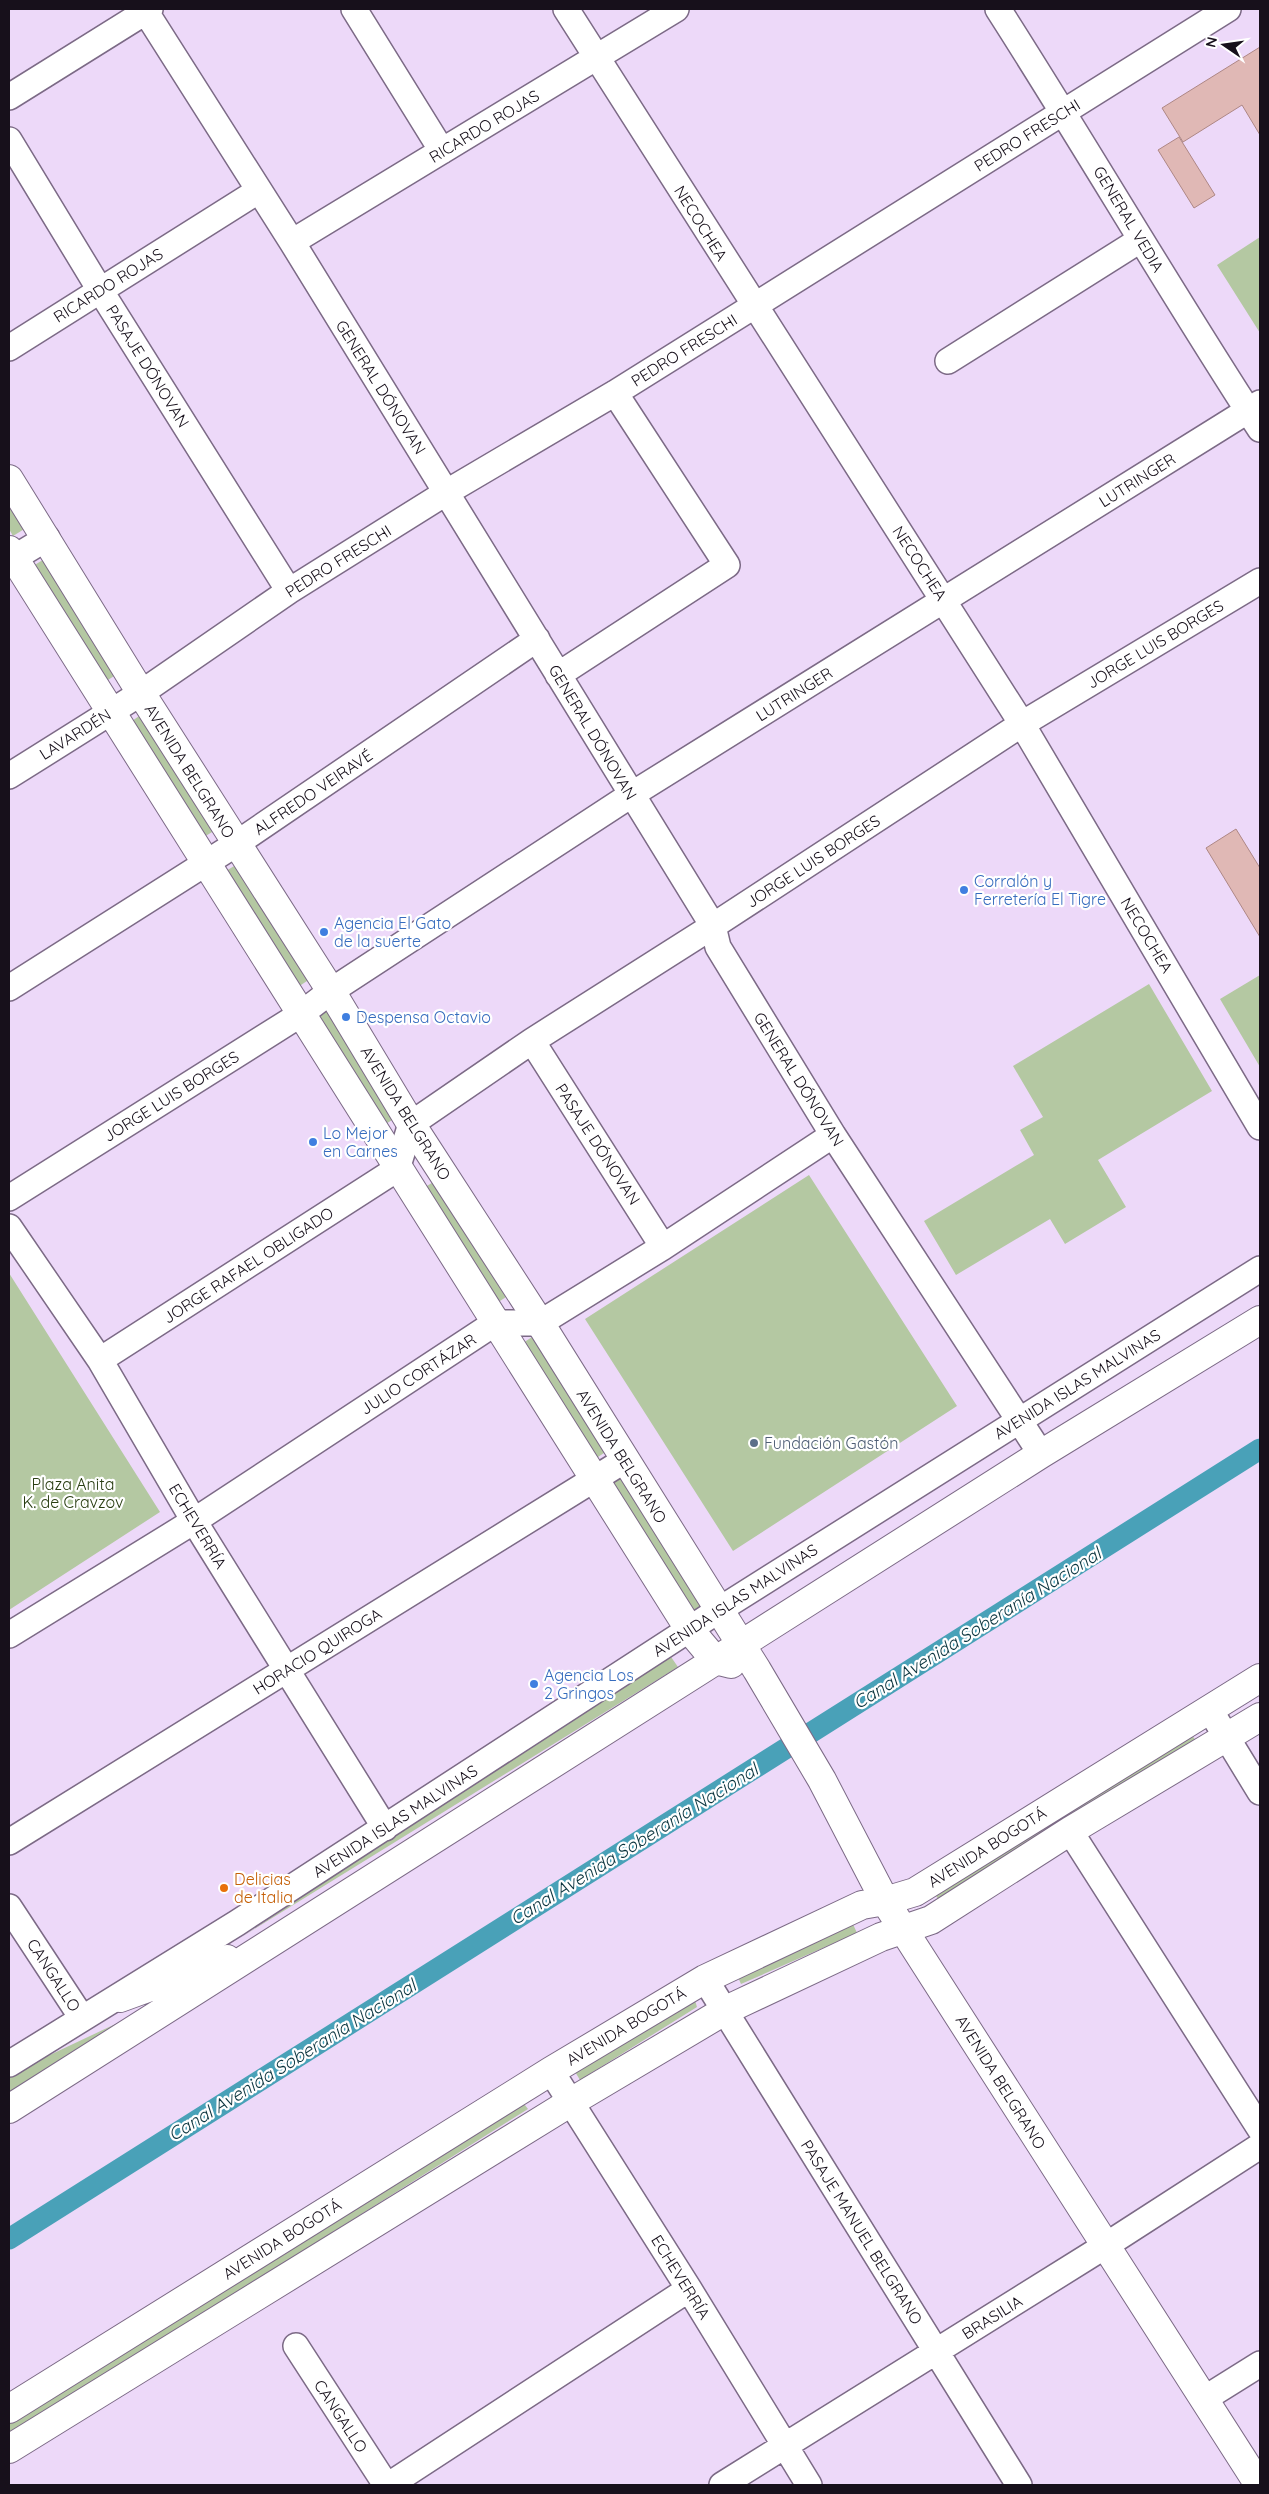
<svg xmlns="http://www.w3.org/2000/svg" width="1269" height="2494" font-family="Quicksand,sans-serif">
<rect width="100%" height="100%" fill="#edd9f9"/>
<path fill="#b4c8a2" d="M1260 237V333L1217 265Z
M9 500 26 528 13 536 9 529Z
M46 558 117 674 105 682 33 566Z
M145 712 217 829 204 837 132 721Z
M239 863 310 979 298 987 226 871Z
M1260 975V1067L1220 999Z
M1149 984 1212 1091 1098 1160 1126 1207 1065 1244 1050 1219 956 1275 924 1221 1034 1155 1020 1130 1043 1117 1013 1066Z
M330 1009 397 1117 384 1125 317 1016Z
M809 1175 957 1406 733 1551 585 1319Z
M435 1181 506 1297 494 1305 422 1189Z
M9 1273 160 1512 9 1610Z
M535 1335 607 1451 595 1459 523 1343Z
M625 1475 704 1604 692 1612 612 1483Z
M669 1654 678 1667 240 1938Z
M1191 1734 1197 1742 940 1902 933 1891Z
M852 1922 857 1933 741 1984 736 1973Z
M693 1994 697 2007 580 2080 574 2070Z
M126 2019 9 2093V2076L18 2070Z
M521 2100 528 2109 9 2436V2422Z"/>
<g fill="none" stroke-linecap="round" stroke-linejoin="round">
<path stroke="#49a1b8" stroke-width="21" d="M9 2239 1260 1449"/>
</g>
<path fill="#e0b8b5" stroke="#ae8785" d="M1260 47V135L1242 105 1183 142 1162 108Z
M1179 137 1215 195 1194 208 1158 150Z
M1236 829 1260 868V937L1206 848Z"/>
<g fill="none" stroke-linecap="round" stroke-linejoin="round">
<defs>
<path id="minor" d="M144 9 292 242 713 926 718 947 833 1135 1041 1454
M354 9 442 151
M566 9 1022 724 1260 1127
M998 9C1087 148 1170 291 1260 429
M9 97 150 9
M9 140 100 290 289 591
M292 242 676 9
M9 348 258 191
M948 361 1140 240
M9 561 47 538
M558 675 727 565 615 393
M9 776 141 693 289 591 447 492 615 393 1228 9
M9 988 236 844 537 639
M532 1041 663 1247
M9 1198 301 1014 331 991 631 795 1260 403
M9 1227 100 1360 194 1521 385 1828
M100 1360 397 1169 411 1124 532 1041 713 926 1022 724 1260 581
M9 1635 194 1521 495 1323H540L663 1247 833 1135
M1210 1710 1260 1792
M1070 1831 1260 2129
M9 1842 625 1460
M9 1907 82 2018
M705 1979 1019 2485
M9 2064 237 1923 719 1610 1260 1269
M551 2071 689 2289 809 2485
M296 2346 386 2485
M1204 2399 1260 2364
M389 2485 689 2289
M722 2485 1105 2246 1260 2146"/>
<path id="major" d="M9 479 141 693 331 991 411 1124 540 1323 757 1670 822 1780 885 1901 1259 2485
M9 550 689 1629 715 1660 731 1664
M120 1998 227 1959
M9 2109 1041 1454 1260 1320
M9 2409 551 2071 705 1979 862 1905 885 1901 915 1892 1260 1678
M9 2449 571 2102 726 2010 881 1937 931 1920 1070 1831 1260 1717"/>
</defs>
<use href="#minor" stroke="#7c6a86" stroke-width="28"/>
<use href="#major" stroke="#7c6a86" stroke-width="30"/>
<use href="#minor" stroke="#fff" stroke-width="25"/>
<use href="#major" stroke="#fff" stroke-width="28"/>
</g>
<g fill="#3f7fe0" stroke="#fff" stroke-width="2">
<circle cx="964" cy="890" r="5"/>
<circle cx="324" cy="932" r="5"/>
<circle cx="346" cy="1017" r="5"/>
<circle cx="313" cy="1142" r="5"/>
<circle cx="534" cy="1684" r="5"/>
</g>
<circle fill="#5c6f8a" stroke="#fff" stroke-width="2" cx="754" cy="1443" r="5"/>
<circle fill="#e8710a" stroke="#fff" stroke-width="2" cx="224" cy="1888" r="5"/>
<g text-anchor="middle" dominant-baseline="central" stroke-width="4.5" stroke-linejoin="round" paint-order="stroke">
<g font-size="16" fill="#17101b" stroke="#fff">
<text transform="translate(484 126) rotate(-31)">RICARDO ROJAS</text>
<text transform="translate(1027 135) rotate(-32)">PEDRO FRESCHI</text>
<text transform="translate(1129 219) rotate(59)">GENERAL VEDIA</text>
<text transform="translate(701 223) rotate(58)">NECOCHEA</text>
<text transform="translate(108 285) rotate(-32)">RICARDO ROJAS</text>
<text transform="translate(684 350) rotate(-32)">PEDRO FRESCHI</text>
<text transform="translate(148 366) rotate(58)">PASAJE DÓNOVAN</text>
<text transform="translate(381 387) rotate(58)">GENERAL DÓNOVAN</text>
<text transform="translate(1137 480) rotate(-32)">LUTRINGER</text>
<text transform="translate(338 561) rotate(-32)">PEDRO FRESCHI</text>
<text transform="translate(920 563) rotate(57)">NECOCHEA</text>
<text transform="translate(1155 644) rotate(-31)">JORGE LUIS BORGES</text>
<text transform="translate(794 694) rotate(-32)">LUTRINGER</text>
<text transform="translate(593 732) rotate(59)">GENERAL DÓNOVAN</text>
<text transform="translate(75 734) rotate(-32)">LAVARDÉN</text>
<text transform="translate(190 771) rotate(58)">AVENIDA BELGRANO</text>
<text transform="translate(313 792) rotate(-34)">ALFREDO VEIRAVÉ</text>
<text transform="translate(813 861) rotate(-33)">JORGE LUIS BORGES</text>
<text transform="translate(1147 935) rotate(59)">NECOCHEA</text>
<text transform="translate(799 1079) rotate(58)">GENERAL DÓNOVAN</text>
<text transform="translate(171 1096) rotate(-32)">JORGE LUIS BORGES</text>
<text transform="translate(406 1113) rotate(58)">AVENIDA BELGRANO</text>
<text transform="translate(598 1144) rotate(57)">PASAJE DÓNOVAN</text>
<text transform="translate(248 1265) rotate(-33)">JORGE RAFAEL OBLIGADO</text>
<text transform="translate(418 1374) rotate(-33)">JULIO CORTÁZAR</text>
<text transform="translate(1077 1384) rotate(-32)">AVENIDA ISLAS MALVINAS</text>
<text transform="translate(622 1456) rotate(58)">AVENIDA BELGRANO</text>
<text transform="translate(198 1526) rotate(59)">ECHEVERRÍA</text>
<text transform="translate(735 1600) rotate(-33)">AVENIDA ISLAS MALVINAS</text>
<text transform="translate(317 1651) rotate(-32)">HORACIO QUIROGA</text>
<text transform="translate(395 1821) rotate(-33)">AVENIDA ISLAS MALVINAS</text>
<text transform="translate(987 1847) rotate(-32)">AVENIDA BOGOTÁ</text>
<text transform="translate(54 1975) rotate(57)">CANGALLO</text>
<text transform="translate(626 2026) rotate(-31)">AVENIDA BOGOTÁ</text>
<text transform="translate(1001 2082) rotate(58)">AVENIDA BELGRANO</text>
<text transform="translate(862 2232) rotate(58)">PASAJE MANUEL BELGRANO</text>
<text transform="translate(282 2239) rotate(-32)">AVENIDA BOGOTÁ</text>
<text transform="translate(681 2277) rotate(58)">ECHEVERRÍA</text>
<text transform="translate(992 2317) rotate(-32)">BRASILIA</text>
<text transform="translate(341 2416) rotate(57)">CANGALLO</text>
</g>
<g font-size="16" fill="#366cbe" stroke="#fff" text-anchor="start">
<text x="974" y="881">Corralón y<tspan x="974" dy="18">Ferretería El Tigre</tspan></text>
<text x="334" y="923">Agencia El Gato<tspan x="334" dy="18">de la suerte</tspan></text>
<text x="356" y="1017">Despensa Octavio</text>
<text x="323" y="1133">Lo Mejor<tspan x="323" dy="18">en Carnes</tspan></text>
<text x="544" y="1675">Agencia Los<tspan x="544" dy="18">2 Gringos</tspan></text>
</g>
<g font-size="16" fill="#4e5e75" stroke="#fff" text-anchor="start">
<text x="764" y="1443">Fundación Gastón</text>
</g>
<g font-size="16" fill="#283d11" stroke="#fff">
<text x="73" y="1484">Plaza Anita<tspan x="73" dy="18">K. de Cravzov</tspan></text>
</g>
<g font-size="16" fill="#c56008" stroke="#fff" text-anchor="start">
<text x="234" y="1879">Delicias<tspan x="234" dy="18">de Italia</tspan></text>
</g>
<g font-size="18" font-style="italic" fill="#0a343e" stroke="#fff">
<text transform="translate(977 1628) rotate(-32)">Canal Avenida Soberanía Nacional</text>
<text transform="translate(634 1844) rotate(-32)">Canal Avenida Soberanía Nacional</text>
<text transform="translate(292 2060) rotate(-32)">Canal Avenida Soberanía Nacional</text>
</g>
</g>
<rect width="1269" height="2494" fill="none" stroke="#17101b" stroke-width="20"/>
<g transform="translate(1224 45) rotate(283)" stroke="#ffffff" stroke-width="4" paint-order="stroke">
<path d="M0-4L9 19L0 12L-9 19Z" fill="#17101b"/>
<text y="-8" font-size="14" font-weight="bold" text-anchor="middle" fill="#17101b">N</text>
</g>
</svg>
